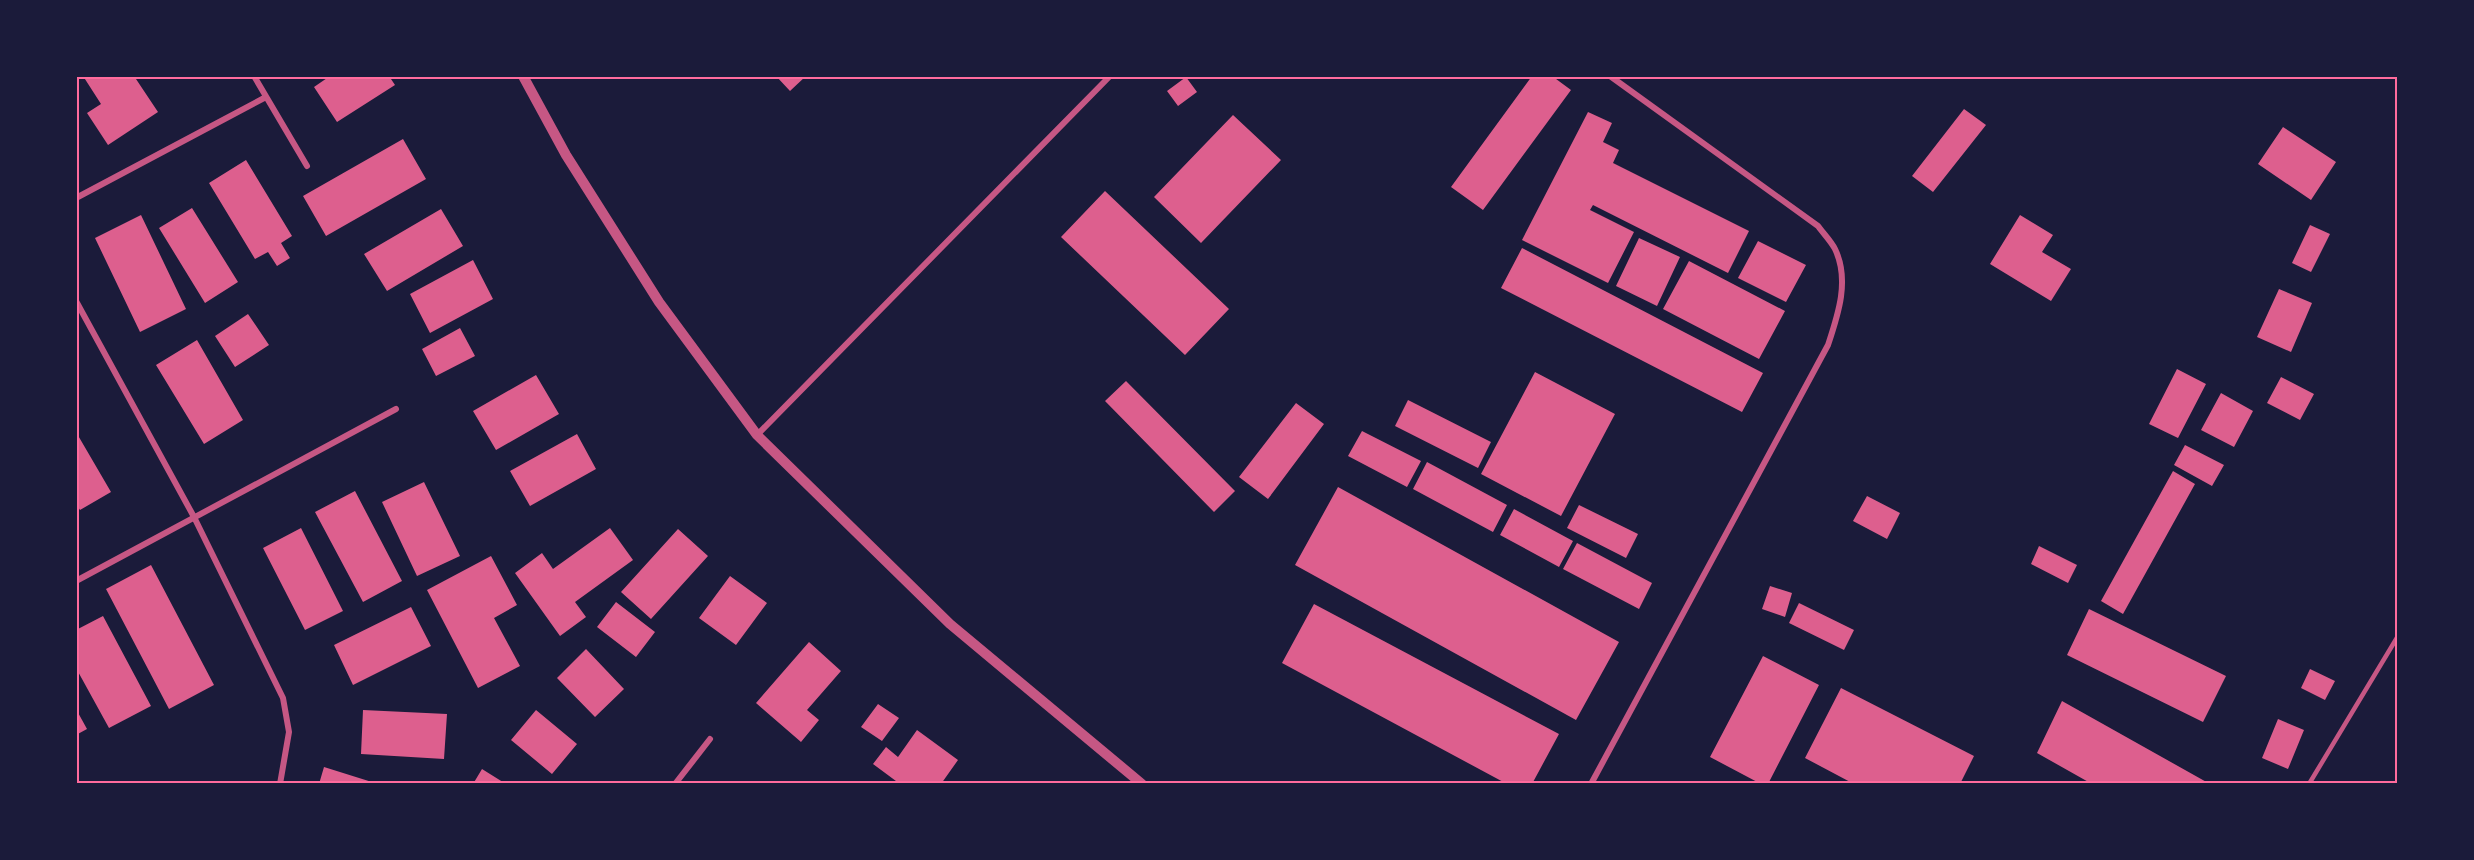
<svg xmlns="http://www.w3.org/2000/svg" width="2474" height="860" font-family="'Playfair Display',serif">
<rect width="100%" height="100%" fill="#1b1b3a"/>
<path fill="#dd5f8e" d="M83 76H134L158 112 108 145 87 113 101 104Z
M330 76H389L395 85 337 122 314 87Z
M776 76H806L790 91Z
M1532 76H1552L1571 90 1483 210 1451 187Z
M1186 77 1197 92 1178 106 1167 91Z
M1964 109 1986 125 1933 192 1912 176Z
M1588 112 1612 123 1603 142 1619 150 1613 163 1749 231 1728 273 1593 205 1590 210 1634 232 1608 283 1522 240Z
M1233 115 1281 160 1201 243 1154 197Z
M2283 127 2336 162 2311 200 2258 164Z
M403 139 426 179 326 236 303 196Z
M246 160 292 236 281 243 290 258 277 266 268 252 255 259 209 183Z
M1105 191 1229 309 1185 355 1061 237Z
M192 208 238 282 205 303 159 228Z
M441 209 463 246 387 291 364 254Z
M141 215 186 309 140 332 95 238Z
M2020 215 2053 235 2042 252 2071 269 2051 301 1990 264Z
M2310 225 2330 234 2311 272 2292 263Z
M1639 238 1680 257 1657 306 1616 286Z
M1758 241 1806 265 1786 302 1738 278Z
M1522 248 1763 373 1742 412 1501 288Z
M473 260 493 299 430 333 410 294Z
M1689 261 1785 311 1759 359 1663 309Z
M2279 289 2312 303 2291 352 2257 337Z
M248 314 269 345 235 367 215 336Z
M460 328 475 356 436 376 422 349Z
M197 340 243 420 204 444 156 365Z
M2177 369 2206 384 2178 438 2149 424Z
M1535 372 1615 414 1561 516 1481 474Z
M536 375 559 414 496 450 473 411Z
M2281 377 2314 394 2300 420 2267 403Z
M1126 381 1235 491 1214 512 1105 401Z
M2221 393 2253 411 2234 447 2201 430Z
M1408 400 1491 442 1478 468 1395 426Z
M1296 403 1324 424 1268 499 1239 477Z
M1362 431 1421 461 1407 487 1348 456Z
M76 432 111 492 80 510 76 504Z
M577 434 596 469 530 506 510 471Z
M2185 445 2224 465 2212 486 2174 465Z
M1427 462 1507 505 1493 532 1413 489Z
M2173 471 2195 484 2123 614 2101 601Z
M424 482 460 556 417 576 382 502Z
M1338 487 1619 642 1576 720 1295 565Z
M355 491 402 581 363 602 315 512Z
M1867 496 1900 513 1887 539 1853 521Z
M1579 505 1638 534 1626 558 1567 528Z
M1514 509 1573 541 1559 567 1500 535Z
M301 528 343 611 305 630 263 548Z
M610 528 633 560 575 602 586 617 560 636 515 573 542 553 553 569Z
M678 529 708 556 651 619 621 592Z
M1577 543 1652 583 1639 609 1563 569Z
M2039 546 2077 565 2068 583 2031 564Z
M491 556 517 605 494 618 520 666 478 688 427 590Z
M151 565 214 685 169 709 106 589Z
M730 576 767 603 736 645 699 618Z
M1770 586 1792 593 1785 617 1762 609Z
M616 602 655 632 636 657 597 627Z
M1799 603 1854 630 1844 650 1789 623Z
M1314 604 1559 734 1532 784H1507L1282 663Z
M411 607 431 646 353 685 334 645Z
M2089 609 2226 676 2203 722 2067 655Z
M103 616 151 706 109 728 76 668V630Z
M809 642 841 671 807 710 819 720 801 742 756 703Z
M586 649 624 689 595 717 557 678Z
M1763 656 1819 685 1768 784H1761L1710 757Z
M2310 669 2335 681 2325 700 2301 688Z
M1841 688 1974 756 1960 784H1854L1805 758Z
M2062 701 2210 784H2092L2037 753Z
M878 704 899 718 882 741 861 727Z
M76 709 87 729 76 735Z
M363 710 447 714 444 759 361 754Z
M536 710 577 744 552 774 511 740Z
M2278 719 2304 730 2288 769 2262 758Z
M917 730 958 760 941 784H900L873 764 886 747 898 757Z
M324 767 375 783V784H319Z
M482 769 506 784H473Z"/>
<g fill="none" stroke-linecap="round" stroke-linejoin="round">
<path stroke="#c65784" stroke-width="4.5" d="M2309 784 2398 636"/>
<path stroke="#c65784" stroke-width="6" d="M254 76 307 166
M76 198 266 97
M76 301 194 517 283 698 289 732 280 784
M757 435 1110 76
M76 581 396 409
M675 784 710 739
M1591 784 1828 345C1838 315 1850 280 1835 249 1831 241 1823 233 1818 226L1610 76"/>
<path stroke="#c65784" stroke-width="10" d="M523 76 566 155 659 302 757 435 950 624 1142 784"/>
</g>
<rect width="2474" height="860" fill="none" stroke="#1b1b3a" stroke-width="156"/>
<rect x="78" y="78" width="2318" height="704" fill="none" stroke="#ff6b9d" stroke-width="2"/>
</svg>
